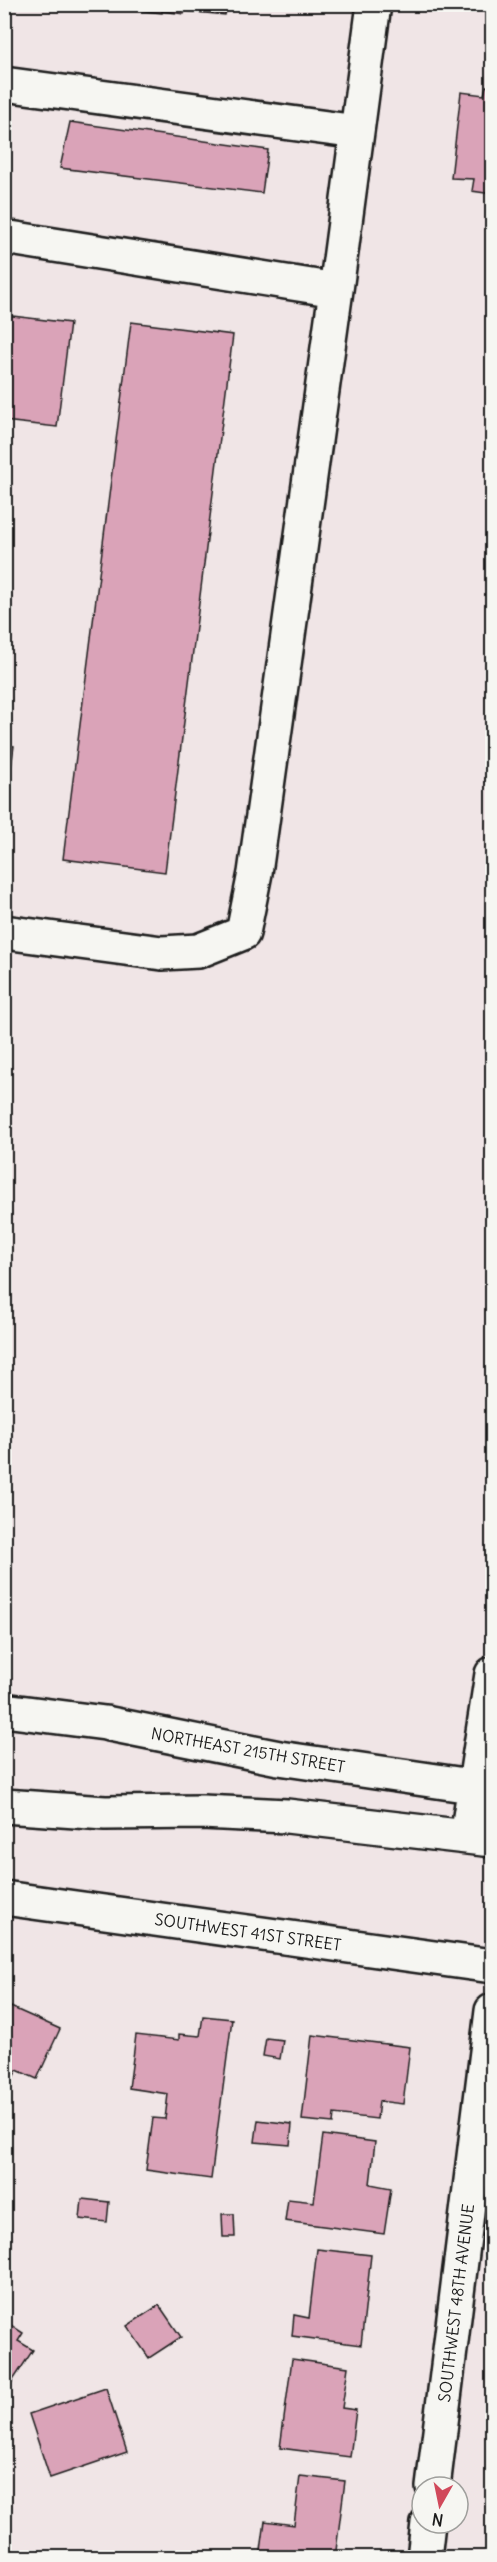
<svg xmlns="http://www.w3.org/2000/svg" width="497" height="2562" font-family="Delius,sans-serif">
<rect width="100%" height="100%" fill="#f0e5e6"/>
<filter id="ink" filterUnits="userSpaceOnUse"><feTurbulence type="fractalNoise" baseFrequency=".0167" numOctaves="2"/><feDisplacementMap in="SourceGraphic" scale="12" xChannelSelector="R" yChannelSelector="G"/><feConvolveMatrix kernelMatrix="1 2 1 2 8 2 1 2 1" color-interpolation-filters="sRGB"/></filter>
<g filter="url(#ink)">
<path fill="#daa3b8" stroke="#1c1c1c" stroke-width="1.5" d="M92 4H249L248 8 228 5 225 15 185 11 184 14 162 11V13L136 10V6L121 5 119 9Z
M486 86 492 87V194L472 191 474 179 451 178 461 92 484 95Z
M70 122 268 150 262 193 60 168Z
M4 315 70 323 57 427 4 421Z
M131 322 233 335 165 872 63 859Z
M4 745 14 746 4 819Z
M4 2004 60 2029 37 2079 17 2070 10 2083 4 2080Z
M203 2016 232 2019 211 2179 146 2170 153 2118 165 2119 168 2094 129 2088 136 2035 179 2040V2034L200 2036Z
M312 2035 410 2047 403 2104 379 2101 377 2119 334 2114 333 2123 302 2120Z
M266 2038 283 2040 280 2059 263 2056Z
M258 2120 292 2124 290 2145 255 2142Z
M323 2135 375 2142 370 2184 391 2188 384 2234 285 2221 288 2199 314 2202Z
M82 2199 109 2202 107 2222 80 2219Z
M222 2214H234L235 2237H223Z
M317 2249 371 2255 361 2345 292 2336 294 2315 309 2318Z
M159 2305 181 2337 149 2358 127 2326Z
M6 2322 23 2333 18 2341 33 2350 4 2394Z
M292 2359 348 2367 342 2408 356 2410 350 2457 280 2448Z
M106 2388 127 2452 50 2478 29 2414Z
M300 2476 345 2481 335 2558H260L265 2521 294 2525Z"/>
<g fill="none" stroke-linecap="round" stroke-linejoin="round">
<defs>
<path id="minor" d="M4 84 357 132 336 290
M357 132 374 4
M4 237 336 290 255 873 243 933 198 951 162 953 4 932
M4 1710 105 1723 279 1758 492 1789
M4 1806 105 1813 202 1812 287 1816 492 1840
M467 1836 492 1674
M4 1898 492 1966
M433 2487 492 2011
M424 2558 428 2523"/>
</defs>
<use href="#minor" stroke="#1c1c1c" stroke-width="38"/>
<use href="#minor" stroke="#f6f6f2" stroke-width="33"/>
</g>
</g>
<g text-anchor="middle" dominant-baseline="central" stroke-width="4.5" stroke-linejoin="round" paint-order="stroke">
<g font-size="16" fill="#1c1c1c" stroke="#f6f6f2">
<text transform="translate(248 1750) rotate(10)">NORTHEAST 215TH STREET</text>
<text transform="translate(248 1932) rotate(8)">SOUTHWEST 41ST STREET</text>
<text transform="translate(456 2303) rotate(-83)">SOUTHWEST 48TH AVENUE</text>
</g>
</g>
<rect width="497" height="2562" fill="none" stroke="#f6f6f2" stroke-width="24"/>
<rect x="12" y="12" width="473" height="2538" fill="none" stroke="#1c1c1c" stroke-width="2" filter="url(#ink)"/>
<g transform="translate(440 2505) rotate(189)"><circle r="28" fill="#f6f6f2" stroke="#9f9f9c" stroke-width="1.5"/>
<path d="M0-4.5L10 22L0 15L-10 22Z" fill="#d1495b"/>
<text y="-9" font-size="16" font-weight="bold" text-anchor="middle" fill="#1c1c1c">N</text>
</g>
</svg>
